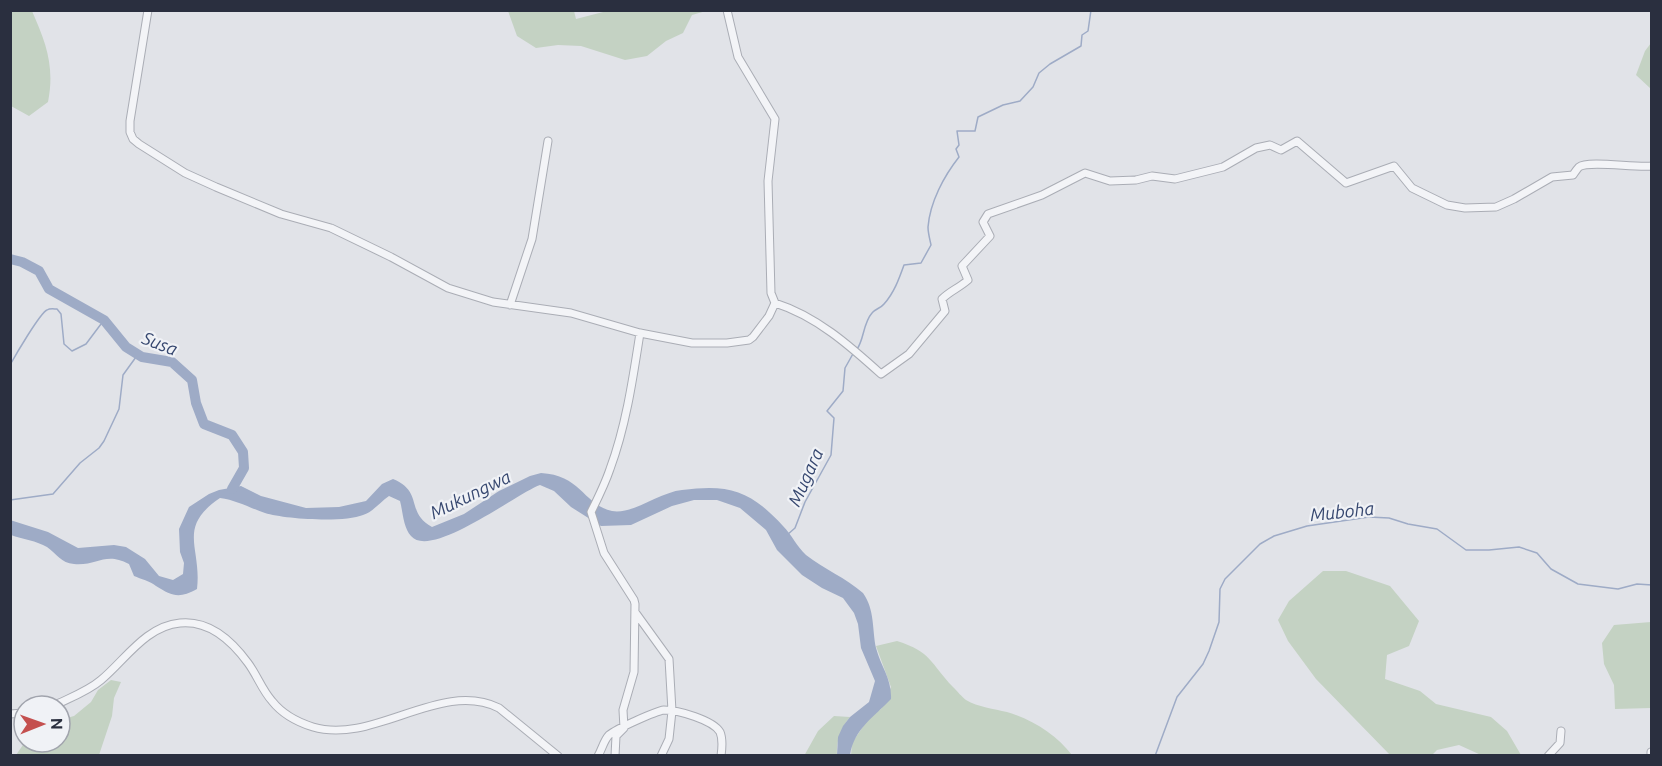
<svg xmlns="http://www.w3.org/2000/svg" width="1662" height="766" font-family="Ubuntu,sans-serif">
<rect width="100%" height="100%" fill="#e1e3e8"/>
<path fill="#c4d2c3" d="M10 11H32C46 43 55 66 48 102L29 116 11 106Z
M508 11H574L576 19 607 11H706L692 15 683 33 666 41 647 56 625 60 581 46 558 45 536 48 517 36Z
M1651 43V89L1636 75 1645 51Z
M1323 571H1346L1390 586 1419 621 1409 646 1387 655 1385 679 1420 691 1436 704 1491 717 1507 731 1521 755H1481L1459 745 1437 750 1432 755H1390L1316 679 1288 641 1278 620 1289 601Z
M1651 622V708L1615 709 1614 685 1604 664 1602 643 1614 625Z
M897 641C932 652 930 663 953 687 957 691 962 697 966 700 978 707 994 709 1007 712 1032 719 1057 735 1072 755L851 756 852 743 870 716 881 709 891 687 876 646Z
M111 680 121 682 114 698 112 716 99 755H16L25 742H60V720L74 716 91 702 98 690Z
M834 716 850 717C841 728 836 741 837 755L804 756 818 731Z"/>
<path fill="#9eabc6" d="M541 473C581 475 584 505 612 511 632 515 660 492 682 490 729 484 750 490 783 526 792 535 797 547 806 555 824 569 846 578 863 593 875 610 872 629 876 648 881 667 892 679 891 699 874 717 854 729 850 755H837L838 737 843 726 850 717 869 702 875 681 861 648 858 624 854 613 843 598 822 588 802 575 777 550 766 530 740 508 717 500H694L672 506 631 525 601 526 571 507 554 491 540 485C517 493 431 560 411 536 403 527 403 512 400 501L389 496C380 502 373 512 363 515 344 523 284 519 265 513 250 508 236 500 220 498 176 528 202 547 197 589 179 599 172 596 156 586 150 581 141 579 134 576L129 564C105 551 98 566 74 564 61 563 57 554 47 547 37 541 22 539 11 535L10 520 48 532 78 548 114 545 126 547 145 559 159 576 173 580 183 574 184 563 180 552 179 529 189 507 209 494 219 490 241 486 261 496 306 508 339 507 366 501 382 484 393 479C424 492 405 512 432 527L464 514 499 491 530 476Z"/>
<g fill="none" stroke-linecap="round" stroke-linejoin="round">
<path stroke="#9eabc6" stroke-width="1.5" d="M857 349C864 340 863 323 872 313 875 309 881 308 884 304 894 293 899 279 904 265L921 263 931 245C930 240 928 233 928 227 930 202 944 176 959 157L956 149 959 145 957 131H975L978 117 1003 105 1020 101 1033 87 1039 73 1050 64 1081 46 1082 35 1088 31 1091 10
M10 365C15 356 40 313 47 310 50 308 54 309 57 309L61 314 64 344 72 351 86 344 104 320
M10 500 53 494 80 463 99 448 104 441 119 409 123 375 136 357H142
M787 535 795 528 805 502 831 455 834 418 827 411 843 391 845 368 854 352
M1155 756 1177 697 1203 664 1209 651 1219 622 1220 589 1225 579 1260 544 1274 536 1307 526 1369 517 1389 518 1408 524 1437 529 1466 550H1489L1519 547 1537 553 1551 569 1578 584 1618 589 1637 584 1652 585"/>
<path stroke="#9eabc6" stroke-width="10" d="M10 259 22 262 39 271 49 289 104 320 126 347 142 357 172 362 192 380 196 403 204 424 232 435 243 452 244 468 232 489"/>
<defs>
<path id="minor" d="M148 10 130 121V132L133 139 139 144 185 173 216 187 281 214 331 228 391 257 448 288 493 302 571 313 640 333 692 343H727L749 340 753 337 769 316 775 303C816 316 849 345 881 374L909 354 945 311 942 299C950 291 959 288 968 280L962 266 990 236 983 222 988 214 1042 195 1085 173 1110 181 1136 180 1152 176 1175 179 1223 167 1256 148 1270 145 1281 150 1297 141 1346 183 1394 166 1412 188 1447 205 1465 208 1496 207 1514 199 1552 177 1573 175C1575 172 1577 169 1579 167 1588 160 1635 168 1652 166
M727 10 738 57 775 119 768 181 771 293 775 303
M510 305 532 239 548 141
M635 612 669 659 672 711 669 739 661 756
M53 706C69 698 87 692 101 680 125 660 146 626 180 623 209 620 232 641 248 663 257 675 262 690 272 701 283 715 297 722 313 727 374 745 441 679 499 708L558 756
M10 714 24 713
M598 756C602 749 604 740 609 735 616 729 656 711 664 710 678 710 713 720 720 732 723 739 722 749 721 756
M615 756 616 736 624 728 623 710 634 672 635 604 634 600 604 553 591 512C598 498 605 484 610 469 626 426 633 378 640 333
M1548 756 1560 743 1561 731
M1651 756V752"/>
</defs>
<use href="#minor" stroke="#aaadb5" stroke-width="9"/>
<use href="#minor" stroke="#f3f4f7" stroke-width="7"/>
</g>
<g text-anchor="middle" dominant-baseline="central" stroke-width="4.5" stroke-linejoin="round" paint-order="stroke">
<g font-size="18" font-style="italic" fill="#374870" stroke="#f0f2f6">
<text transform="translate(160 343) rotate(21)">Susa</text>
<text transform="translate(805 477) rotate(-66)">Mugara</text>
<text transform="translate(470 494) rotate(-26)">Mukungwa</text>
<text transform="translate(1342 511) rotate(-6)">Muboha</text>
</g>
</g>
<rect width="1662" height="766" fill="none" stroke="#2a2f3f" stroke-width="24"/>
<g transform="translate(42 724) rotate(89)"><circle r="28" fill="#f0f2f6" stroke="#a1a4ad" stroke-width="1.5"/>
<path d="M0-4.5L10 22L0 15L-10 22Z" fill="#c4504f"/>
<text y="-9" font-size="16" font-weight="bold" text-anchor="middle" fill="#2a2f3f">N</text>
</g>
</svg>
